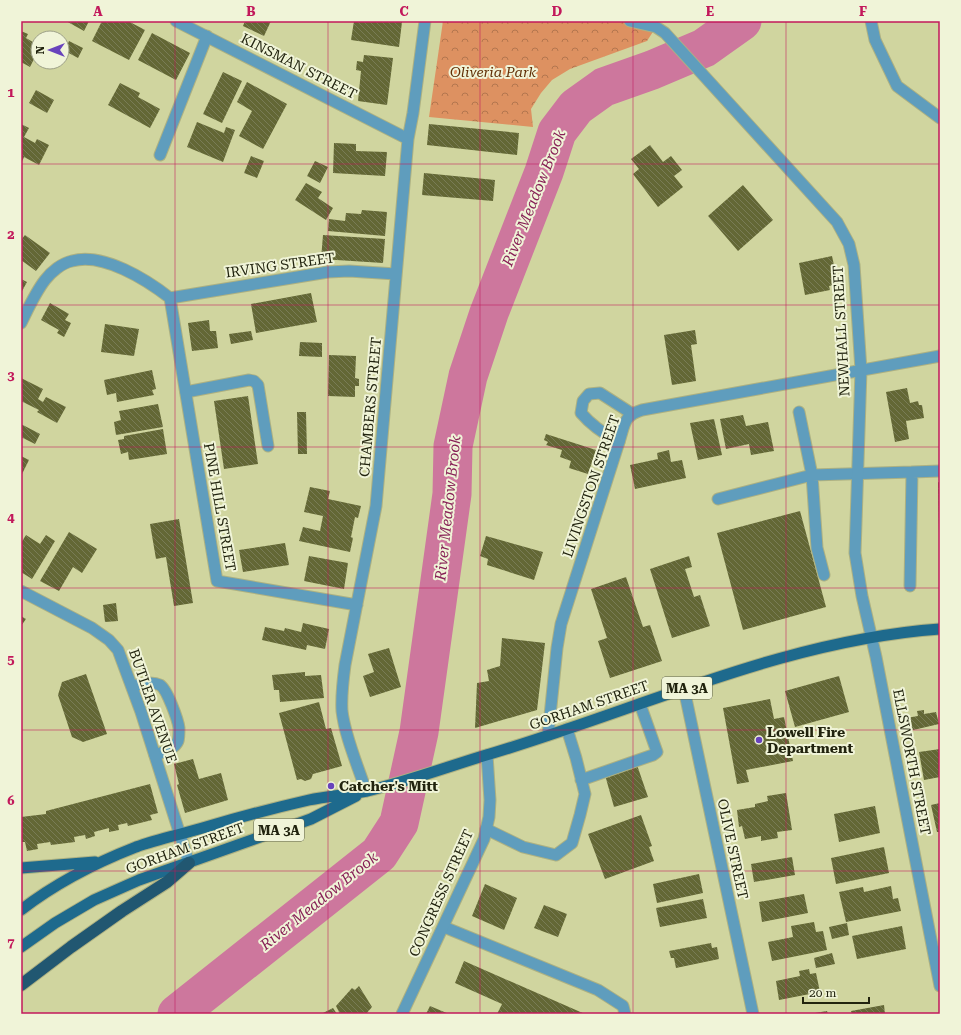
<svg xmlns="http://www.w3.org/2000/svg" width="961" height="1035" font-family="'Roboto Serif',serif">
<defs>
<pattern id="park-crowns" width="20" height="18" patternUnits="userSpaceOnUse"><rect width="20" height="18" fill="#dd9161"/><path d="M2 6a3 3 0 1 1 6 0M12 15a3 3 0 1 1 6 0" fill="none" stroke="#b3764e"/></pattern>
<pattern id="building-back-hatch" width="6" height="6" patternUnits="userSpaceOnUse"><rect width="6" height="6" fill="#636735"/><path d="M-1 5l2 2M0 0l6 6M5-1l2 2" fill="none" stroke="#797c56"/></pattern>
</defs>
<rect width="100%" height="100%" fill="#d0d59f"/>
<path fill="url(#park-crowns)" d="M443 21H662L656 27 647 41 570 69 552 80 541 93 531 109 533 127 429 117Z"/>
<g fill="none" stroke-linecap="round" stroke-linejoin="round">
<path stroke="#cd779d" stroke-width="39" d="M177 1014 379 854 399 823 419 732 452 494 453 446 468 376 489 313 544 172 557 132 576 107 604 87 652 70 704 48 742 21"/>
</g>
<path fill="url(#building-back-hatch)" d="M66 21H89L84 31Z
M102 21H128L145 30 129 60 92 41Z
M245 21H271L264 36 243 26Z
M354 21 402 22 399 47 351 40Z
M21 31 28 34 26 38 38 45V51L30 67 21 62Z
M152 33 190 53 176 80 138 60Z
M69 41 83 48 78 58 65 51Z
M364 55 393 58 387 105 358 101 361 71 356 70 357 61 363 62Z
M223 72 242 81 222 123 203 114Z
M247 82 287 104 263 149 239 136 252 111 237 102Z
M120 83 140 93 138 97 160 109 150 128 108 105Z
M36 90 54 100 47 113 29 103Z
M197 122 224 133 226 127 235 130 223 162 187 147Z
M21 124 29 128 24 137 35 143 37 139 49 145 39 165 24 157 21 164Z
M429 124 519 133 517 155 427 145Z
M334 143 356 144V151L387 152 385 176 333 173Z
M650 145 663 162 671 156 682 170 674 176 683 187 658 207 633 174 639 169 631 159Z
M251 156 264 161 257 178 244 173Z
M315 161 328 167 320 183 307 176Z
M424 173 495 180 493 201 422 195Z
M306 183 322 192 318 198 333 208 326 220 295 200Z
M743 185 773 220 738 251 708 216Z
M362 210 387 212 385 236 328 231 329 219 345 221 346 213 361 214Z
M25 235 50 253 36 271 21 260V240Z
M323 235 385 239 383 263 321 259Z
M832 256 838 284 829 286 830 290 805 295 799 263Z
M21 279 27 282 21 293Z
M311 293 317 322 256 333 251 304Z
M50 303 69 314 65 320 71 323 64 337 57 333 59 330 41 320Z
M209 320 210 331H216L218 348 192 351 188 323Z
M105 324 139 329 134 356 101 352Z
M695 330 697 344 691 345 696 381 672 385 664 335Z
M251 331 253 340 231 344 229 334Z
M300 342 322 343V357L299 356Z
M329 355 356 356 355 378 359 379V386H355V397L328 396Z
M152 370 156 389 152 390 154 395 117 402 116 393 107 395 104 380Z
M21 378 43 389 38 399 43 402 46 397 66 407 57 423 37 412 39 410 21 401Z
M907 388 910 403 918 401 919 405H922L924 418 906 421 909 439 895 442 886 392Z
M248 396 258 464 224 469 214 401Z
M158 404 163 427 116 435 114 422 121 420 119 411Z
M297 412H306L307 454H298Z
M743 415 746 426 768 422 774 451 751 455 749 444 726 449 720 419Z
M714 419 722 455 698 460 690 423Z
M21 424 40 434 35 444 21 437Z
M163 429 167 454 129 460 128 452 121 454 118 440 124 439V436Z
M546 434 596 450 588 474 569 468 571 461 560 457 562 450 546 445 548 442 544 440Z
M669 450 671 462 682 460 686 478 635 489 630 465 658 459 657 453Z
M21 456 29 460 21 476Z
M938 482H940V534H939Z
M310 487 330 491 328 499 361 506 358 518 355 517 351 537 353 538 350 552 299 541 303 527 320 531 323 516 304 512Z
M800 511 826 607 743 630 717 533Z
M179 519 193 603 174 606 166 557 156 559 150 524Z
M69 532 97 549 82 573 73 567 59 591 40 581Z
M26 535 40 544 46 535 55 541 32 579 21 572V543Z
M486 536 543 552 534 580 487 565 488 559 480 556Z
M285 543 289 565 243 572 239 550Z
M309 556 348 563 344 589 304 581Z
M689 556 692 567 685 569 694 597 700 595 710 626 672 638 650 569Z
M626 577 643 627 650 625 662 661 610 678 598 641 607 638 591 589Z
M116 603 118 621 105 622 103 605Z
M21 616 26 619 21 626Z
M303 623 329 629 325 649 307 645 306 650 262 640 265 627 284 631 285 628 301 632Z
M502 638 545 643 537 710 475 728 477 683 489 681 487 670 500 666Z
M389 648 401 687 370 697 363 676 374 672 368 654Z
M305 672V676L321 675 324 698 280 702 279 690H274L272 675Z
M86 674 107 734 83 742 72 737 58 695 62 682Z
M839 676 849 712 795 727 785 691Z
M770 699 774 719 784 717 793 761 746 770 749 782 737 784 723 708Z
M319 702 326 729 331 728 342 766 313 774 311 779 305 781 301 779 297 780 279 713Z
M924 710V714L936 712 939 724 909 731 906 718 918 716 917 711Z
M940 749V777L924 780 919 752Z
M193 759 199 779 221 773 228 800 185 813 177 785 179 784 174 764Z
M637 765 648 797 614 807 605 775Z
M150 784 158 813 150 815 152 820 128 826 127 823 118 825 119 830 109 832V828L94 832 95 836 86 839 85 835 74 837 75 842 51 845 50 842 37 844 38 849 27 851 25 842H21V817L46 814V811Z
M786 793 792 830 777 832 778 838 761 841V836L745 839 742 826 739 827 737 810 755 807V804L768 801 767 796Z
M940 803V832H937L931 805Z
M875 806 880 833 839 842 834 814Z
M641 815 652 846 649 847 654 861 605 879 588 834Z
M884 847 889 873 836 884 831 858Z
M792 857 795 875 754 882 751 864Z
M699 874 703 893 657 903 653 884Z
M485 884 517 898 504 930 472 916Z
M891 886 893 899 898 898 901 911 846 922 839 892 863 887 864 892Z
M804 894 808 913 762 922 759 902Z
M703 899 707 918 660 927 656 908Z
M544 905 567 914 558 937 534 928Z
M814 922 816 932 823 931 827 950 772 961 768 942 793 937 791 926Z
M847 923 849 935 832 939 829 927Z
M902 926 906 949 857 959 852 936Z
M711 943 712 948 717 947 719 959 676 968 674 958H671L669 951Z
M832 953 835 964 816 968 814 958Z
M464 961 585 1014H497L502 1004 455 983Z
M809 969 810 974 816 973 820 992 779 1000 776 981 800 976 799 971Z
M359 986 372 1007 366 1014H340L336 1006 352 988 355 990Z
M884 1005 885 1014H852L851 1011Z
M430 1006 449 1014H426Z
M333 1008 337 1014H321Z
M827 1011 828 1014H815V1013Z"/>
<g fill="none" stroke-linecap="round" stroke-linejoin="round">
<defs>
<path id="service" d="M871 21 875 40 897 86 940 118
M186 392 249 380 254 381 258 385 268 446
M799 412 812 475 817 548 824 575
M619 442C604 434 592 426 581 413L583 401 589 394 600 393 631 413
M912 472 940 471
M718 499 812 475 912 472 910 586
M132 686C141 684 152 681 160 685 167 689 178 720 179 728 179 731 179 738 178 741 174 750 163 752 155 755
M581 780 653 755 657 752 640 704
M486 829 523 847 556 855 572 843 580 815 585 794 576 758 567 729
M444 927 598 990 623 1006 625 1014"/>
<path id="minor" d="M176 21 408 139
M630 21 656 27 665 33 837 222 849 244 854 265 861 370 855 553 862 596 876 657 940 986
M160 155 207 36
M170 298 217 581 357 605
M170 298 328 272 349 271 396 274
M21 323C28 309 35 293 45 280 51 272 62 263 72 261 103 252 147 280 170 298
M21 591 92 628 109 640 118 650 141 712 189 863
M684 689 753 1014
M548 735 557 648 561 624 619 442C625 424 623 416 642 410L940 356
M366 791C358 766 345 737 342 711 341 696 343 680 345 665L376 506 408 139 413 113 425 21
M402 1014 484 839 489 817 490 800 487 755"/>
<path id="primary" d="M21 868 95 862
M21 910C56 883 95 863 136 847 158 839 183 834 206 827 240 817 274 808 309 800 328 796 348 795 367 791 406 782 444 768 483 756 634 712 782 640 940 629
M21 947 55 923 94 900 139 880 311 819 356 796"/>
<path id="motorway" d="M21 985 71 947 122 911 167 882 189 863"/>
</defs>
<use href="#service" stroke="#adb182" stroke-width="13"/>
<use href="#minor" stroke="#adb182" stroke-width="13"/>
<use href="#primary" stroke="#adb182" stroke-width="13"/>
<use href="#motorway" stroke="#adb182" stroke-width="14"/>
<use href="#service" stroke="#5f9dbd" stroke-width="11"/>
<use href="#minor" stroke="#5f9dbd" stroke-width="11"/>
<use href="#primary" stroke="#1e6a8d" stroke-width="11"/>
<use href="#motorway" stroke="#215771" stroke-width="12"/>
</g>
<path fill="none" stroke="#c2185b" stroke-width="1" stroke-opacity="0.55" d="M175 21V1014M328 21V1014M480 21V1014M633 21V1014M786 21V1014M21 164H940M21 305H940M21 447H940M21 588H940M21 730H940M21 871H940"/>
<g fill="#6843bc" stroke="#f0f4d8" stroke-width="1.5">
<circle cx="759" cy="740" r="4"/>
<circle cx="331" cy="786" r="4"/>
</g>
<g text-anchor="middle" dominant-baseline="central" stroke-width="4" stroke-linejoin="round" paint-order="stroke">
<g fill="#f0f4d8" stroke="#5f624b" stroke-width="1">
<rect x="662" y="677" width="50" height="22" rx="3"/>
<rect x="254" y="819" width="50" height="22" rx="3"/>
</g>
<g font-size="13" font-weight="bold" fill="#21230e">
<text x="687" y="688">MA 3A</text>
<text x="279" y="830">MA 3A</text>
</g>
<g font-size="14" fill="#21230e" stroke="#f0f4d8">
<text transform="translate(299 66) rotate(27)">KINSMAN STREET</text>
<text transform="translate(280 265) rotate(-8)">IRVING STREET</text>
<text transform="translate(841 331) rotate(-93)">NEWHALL STREET</text>
<text transform="translate(370 407) rotate(-85)">CHAMBERS STREET</text>
<text transform="translate(591 486) rotate(-71)">LIVINGSTON STREET</text>
<text transform="translate(220 507) rotate(80)">PINE HILL STREET</text>
<text transform="translate(589 705) rotate(-19)">GORHAM STREET</text>
<text transform="translate(153 706) rotate(71)">BUTLER AVENUE</text>
<text transform="translate(912 762) rotate(79)">ELLSWORTH STREET</text>
<text transform="translate(185 848) rotate(-20)">GORHAM STREET</text>
<text transform="translate(733 849) rotate(78)">OLIVE STREET</text>
<text transform="translate(441 893) rotate(-66)">CONGRESS STREET</text>
</g>
<g font-size="14" font-style="italic" fill="#623007" stroke="#f0f4d8">
<text x="493" y="72">Oliveria Park</text>
</g>
<g font-size="14" font-weight="bold" fill="#21230e" stroke="#f0f4d8" text-anchor="start">
<text x="767" y="732">Lowell Fire<tspan x="767" dy="16">Department</tspan></text>
<text x="339" y="786">Catcher's Mitt</text>
</g>
<g font-size="15" font-style="italic" fill="#872056" stroke="#f0f4d8">
<text transform="translate(534 198) rotate(-68)">River Meadow Brook</text>
<text transform="translate(448 508) rotate(-84)">River Meadow Brook</text>
<text transform="translate(319 901) rotate(-39)">River Meadow Brook</text>
</g>
</g>
<rect width="961" height="1035" fill="none" stroke="#f0f4d8" stroke-width="44"/>
<g transform="translate(50 50) rotate(270)"><circle r="19" fill="#f0f4d8" stroke="#9da087"/>
<path d="M0-3L7 15L0 10L-7 15Z" fill="#6843bc"/>
<text y="-6" font-size="11" font-weight="bold" text-anchor="middle" fill="#21230e">N</text>
</g>
<path d="M803 997v6h66v-6" fill="none" stroke="#21230e" stroke-width="2"/>
<text x="809" y="997" font-size="12" fill="#21230e" stroke="#f0f4d8" stroke-width="3" paint-order="stroke">20 m</text>
<rect x="22" y="22" width="917" height="991" fill="none" stroke="#c2185b" stroke-width="1.5"/>
<g font-size="13" text-anchor="middle" font-weight="bold" fill="#c2185b">
<text x="98" y="16">A</text>
<text x="251" y="16">B</text>
<text x="404" y="16">C</text>
<text x="557" y="16">D</text>
<text x="710" y="16">E</text>
<text x="863" y="16">F</text>
<text x="11" y="97">1</text>
<text x="11" y="239">2</text>
<text x="11" y="380">3</text>
<text x="11" y="522">4</text>
<text x="11" y="664">5</text>
<text x="11" y="805">6</text>
<text x="11" y="947">7</text>
</g>
</svg>
